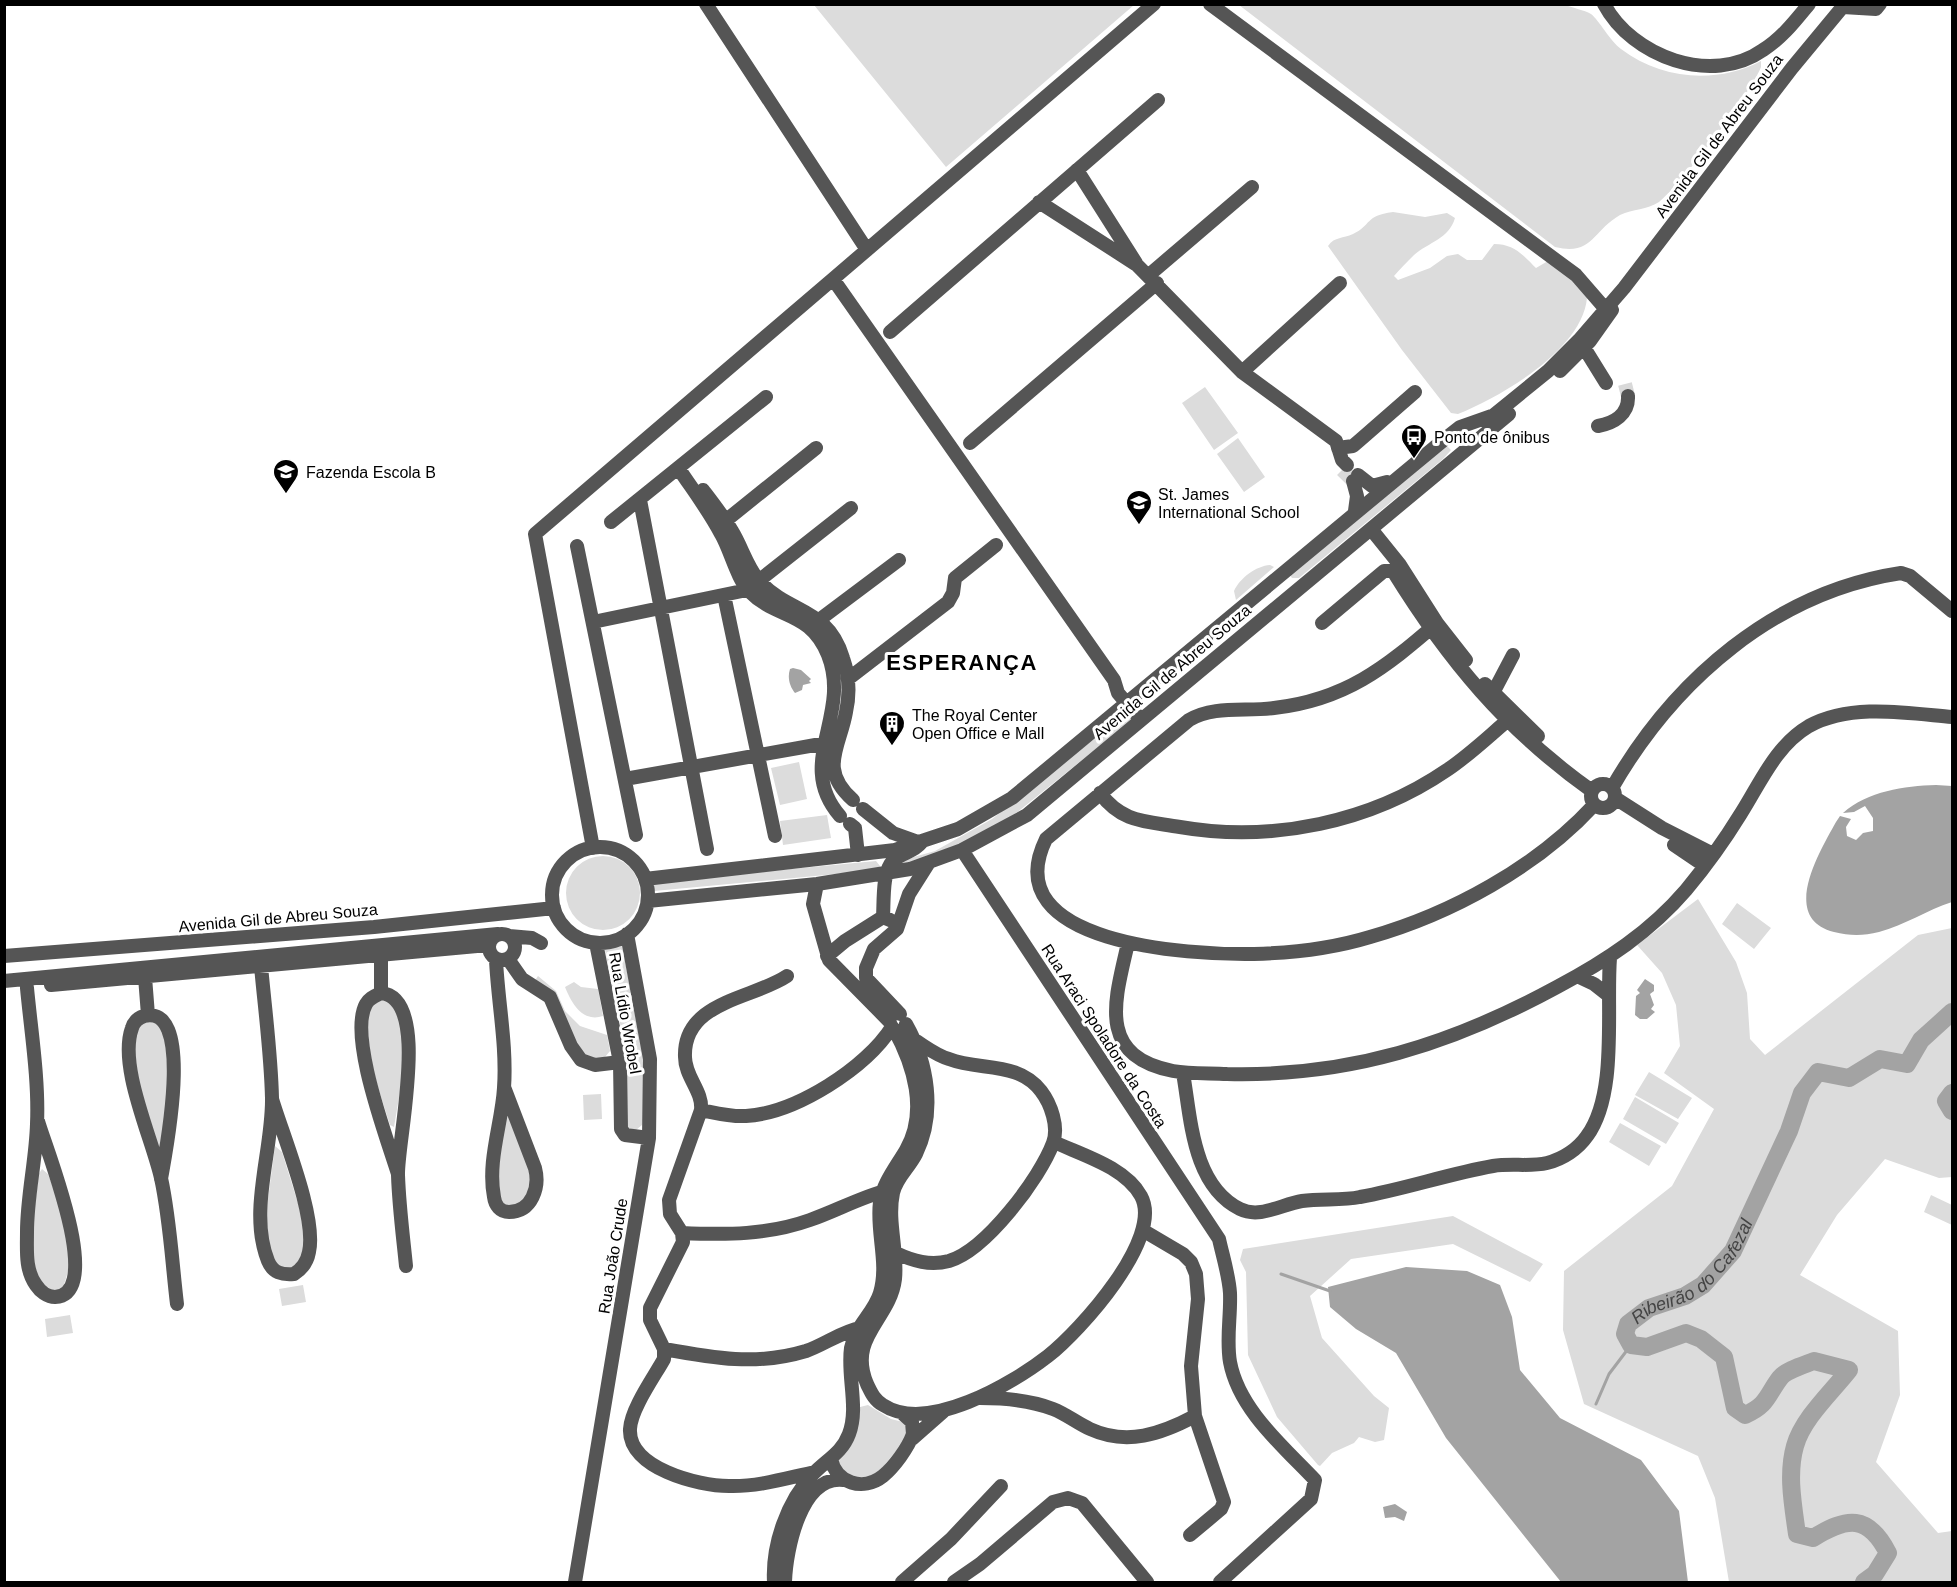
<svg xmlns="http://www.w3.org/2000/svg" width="1957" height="1587" font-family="Arial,sans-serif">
<rect width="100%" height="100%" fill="#fff"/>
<path fill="#dcdcdc" d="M814 5H1134L946 167Z
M1239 5H1565C1573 8 1584 10 1591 14 1599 20 1610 41 1621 49 1662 80 1717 84 1761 61V67C1751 93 1681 185 1659 202 1647 210 1633 209 1620 215 1592 231 1593 256 1555 247Z
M1393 212 1425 217 1447 213 1455 218C1449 239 1429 242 1414 255 1407 262 1400 269 1394 276L1398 280 1430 268 1447 256 1458 254 1467 260H1482L1494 244C1514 244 1523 255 1536 268L1548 261 1570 274 1587 298C1582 350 1502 396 1458 414L1451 413 1402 350 1328 246C1335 236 1343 239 1353 234 1372 225 1364 216 1393 212Z
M1205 387 1238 433 1214 450 1182 403Z
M1238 438 1265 477 1244 492 1217 454Z
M1446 445 1451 450 1443 459 1299 578H1292L1290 575Z
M1270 565 1274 567 1236 600 1234 591C1240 578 1256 566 1270 565Z
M1126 714 1133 719 1015 814 966 843 899 867 896 862 935 851 992 819Z
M799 762 807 799 780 805 771 768Z
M827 815 831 838 783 845 780 821Z
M566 893a37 37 0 1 1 74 0a37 37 0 1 1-74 0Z
M876 861 880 866 879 870 654 891 655 884 664 881Z
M1698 899 1736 962 1747 993 1750 1039 1765 1055 1918 935 1952 928V1177L1939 1178 1885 1159 1837 1215 1800 1275 1898 1331 1900 1395 1876 1462 1938 1533 1952 1531V1582H1729L1715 1498 1698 1456 1584 1404 1563 1330 1564 1271 1672 1186 1714 1109 1664 1073 1680 1046 1676 1005 1662 973 1637 945Z
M1737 903 1771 928 1754 949 1722 924Z
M622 946 631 992 616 1006 605 950Z
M538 976 556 991 565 1011 580 1026 607 1035 610 1051 605 1057 595 1060 584 1055 534 982Z
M574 982 581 987 598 989 603 1016C582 1023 571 1002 565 987Z
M381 999 393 1003 403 1031 402 1080 394 1127 390 1125C378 1086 363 1049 370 1009Z
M633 1006C641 1043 652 1087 642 1125L636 1130 628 1128 627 1125 625 1054 619 1017Z
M150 1020 163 1027 172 1072 162 1147 159 1148 136 1081 135 1031 142 1022Z
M1649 1072 1692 1098 1678 1119 1635 1095Z
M601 1094 602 1119 584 1120 583 1095Z
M1635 1097 1679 1123 1666 1144 1623 1119Z
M509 1112 522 1152 534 1179 531 1197 508 1208 497 1198 498 1151 504 1116Z
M1620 1123 1661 1146 1649 1166 1609 1142Z
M275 1146 282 1152 305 1226V1256L292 1271 277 1268 269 1246 265 1222Z
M42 1169 48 1174C62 1211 80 1249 62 1289L56 1291C15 1279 38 1206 38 1175Z
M1931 1195 1952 1205V1225L1924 1212Z
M1453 1216 1543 1264 1530 1282 1453 1244 1351 1259 1310 1296 1322 1338 1374 1396 1389 1408 1384 1440 1375 1442 1359 1437 1354 1443 1332 1453 1320 1466 1318 1465 1277 1417 1248 1355 1246 1272 1240 1260 1243 1249Z
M303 1285 306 1302 282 1306 279 1289Z
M70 1315 73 1333 47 1337 45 1319Z
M868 1405 891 1419 907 1423 909 1435 874 1478 855 1480 837 1465 860 1407Z"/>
<path fill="#a3a3a3" d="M793 668 801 670 811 679 809 681 811 683 803 685 802 690 795 693C790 687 787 678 790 669Z
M1936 785 1952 786V902C1927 910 1905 925 1879 932 1863 936 1850 936 1834 932 1779 918 1820 851 1836 822L1840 816 1851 819 1846 827 1847 836 1856 840 1863 833 1873 831V818L1865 806 1854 812 1843 813C1868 791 1904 786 1936 785Z
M1645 979 1654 985V991L1650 994 1654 1005 1651 1009 1655 1012 1647 1019H1640L1635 1015 1636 996 1640 993 1637 990Z
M1406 1267 1467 1271 1500 1285 1512 1317 1520 1370 1560 1418 1641 1460 1679 1511 1688 1582H1561L1446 1438 1396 1353 1356 1329 1330 1307 1328 1287Z
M1395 1504 1407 1512 1404 1521 1395 1517 1385 1518 1383 1507Z"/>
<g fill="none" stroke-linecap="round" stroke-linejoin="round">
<path stroke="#a3a3a3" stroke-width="3" d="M1281 1274 1330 1291
M1596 1404 1609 1374 1631 1345"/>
<g stroke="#a3a3a3" stroke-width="18">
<path d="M1952 1093 1946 1101 1952 1111"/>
<path id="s1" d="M1864 1582 1875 1574 1888 1553C1868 1514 1847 1517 1813 1538L1797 1534C1793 1505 1787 1474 1795 1446 1803 1418 1831 1393 1849 1370L1814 1361C1804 1365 1786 1370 1780 1378 1767 1395 1768 1405 1745 1415L1735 1408 1724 1357 1701 1339 1686 1333 1647 1347 1631 1345 1625 1334 1628 1324 1649 1308 1685 1296 1703 1285 1733 1251 1789 1131 1802 1093 1818 1072 1849 1078 1880 1059 1907 1064 1921 1040 1952 1012"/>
</g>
<path stroke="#d9d9d9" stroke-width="14" stroke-dasharray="14 7" stroke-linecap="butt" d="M1625 384 1628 396
M1342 470 1353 481"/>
<path stroke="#555" stroke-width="14" d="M706 4 867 250
M1210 4 1576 275 1609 313
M1604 4C1632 57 1712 86 1763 50 1782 38 1795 21 1809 4
M1843 7 1876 9 1880 4
M1077 170 1136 263
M1039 202 1137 265 1242 372 1336 441 1342 460 1347 465
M1149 275 1252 187
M890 332 1158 100
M1580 341 1606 383
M1560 371 1590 341 1612 310
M1242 372 1340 283
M1598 426C1614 423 1629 414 1628 396
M970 443 1157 283
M1338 448 1353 446 1360 440 1415 392
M679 469C693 490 709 511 721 534 730 549 737 579 749 591 777 620 810 610 828 655 852 716 794 763 840 816
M1358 475 1372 486 1387 482
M1353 481 1357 496 1355 511
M703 490C713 503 724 517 732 531 742 547 748 570 761 583 791 614 828 608 843 658 849 675 850 694 846 712 840 747 818 769 853 800
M640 500 707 849
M611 522 766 397
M719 526 816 448
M1371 529 1400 565 1437 623 1466 660
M577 546 636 835
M724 595 775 836
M819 620 899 560
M593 622 747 590 851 508
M1322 623 1384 571H1393C1448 660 1506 730 1592 791
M1437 623C1385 668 1345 700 1274 708 1246 712 1214 705 1189 720L1046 839C994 945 1191 955 1254 954 1291 953 1334 948 1370 937 1451 914 1537 867 1594 805
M848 679 948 602 953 593 955 578 996 545
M1485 684 1538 736
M1493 693 1513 655
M1141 720 1118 693 1114 680 833 279 1154 4
M625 779 832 742
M1591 796a12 12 0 1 1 24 0a12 12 0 1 1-24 0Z
M1612 788C1674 680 1775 592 1901 573L1910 576 1952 611
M1100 793C1122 823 1146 821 1180 827 1272 843 1371 822 1447 770 1471 754 1492 733 1514 715
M1615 798 1662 828 1713 854
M863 809 893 833 921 843C913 853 902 852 893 861 882 871 884 902 883 917
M850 824 855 828 858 855
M1674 845 1705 866
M552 895a48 48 0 1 1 96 0a48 48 0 1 1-96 0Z
M593 848 535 534 833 279
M962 850 1219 1239C1223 1257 1229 1276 1230 1293 1231 1316 1226 1339 1230 1362 1239 1410 1284 1447 1315 1480L1311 1499 1220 1582
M645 879 895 850 958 829 1012 798 1446 438 1460 427 1494 415 1548 371 1579 340 1624 288 1792 68 1845 4
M817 884 813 904 829 960 890 1022
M648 901 817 884 910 869 962 850 1027 815 1509 414
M489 947a13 13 0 1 1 26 0a13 13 0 1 1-26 0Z
M509 936 532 938 541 943
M596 943 620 1062 621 1129 625 1135 649 1138
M1128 943C1115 1000 1096 1056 1173 1071 1190 1074 1209 1073 1227 1074 1349 1077 1452 1044 1557 987 1606 961 1650 932 1686 890 1706 866 1724 841 1740 815 1760 784 1775 746 1809 726 1851 703 1907 713 1952 717
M381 955V993
M4 956 374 927 554 908
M827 956 845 941 883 917 890 920
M508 959 522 979 550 997 571 1046 581 1060 595 1065 620 1062
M496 960C498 1002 507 1046 504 1088 502 1123 487 1161 494 1197 495 1205 500 1212 509 1212 532 1212 540 1187 535 1168L504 1087
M261 966C265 1010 271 1054 272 1098 273 1150 248 1211 268 1261 273 1273 282 1275 294 1274 302 1269 307 1263 309 1252 317 1217 283 1136 272 1099
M787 976C753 999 683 1001 685 1057 685 1077 703 1091 701 1110 716 1113 731 1117 746 1116 796 1113 866 1068 892 1027
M1577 976 1594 984 1608 995
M145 977 148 1015
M4 981 498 934
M51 985 488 945
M27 988C31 1031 39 1080 37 1124 36 1160 27 1196 27 1232 27 1250 25 1270 36 1285 40 1291 47 1297 55 1297 106 1294 45 1147 38 1121
M900 1014 866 978V968L874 949 897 929 909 894 928 864
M906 1024C928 1063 936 1113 916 1154 909 1168 896 1178 893 1193 887 1221 898 1251 895 1279 890 1320 847 1337 867 1384 871 1392 874 1400 883 1405 927 1434 1012 1384 1048 1356 1080 1331 1164 1238 1141 1196 1125 1167 1082 1155 1054 1142
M1183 1073C1191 1118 1192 1185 1240 1209 1260 1219 1282 1204 1302 1201 1321 1198 1341 1201 1360 1197 1405 1189 1448 1174 1493 1166 1511 1163 1530 1167 1547 1163 1563 1159 1578 1149 1587 1136 1618 1094 1606 1009 1610 958
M701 1110 669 1200 670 1214 682 1233C726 1235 768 1235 810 1220 836 1211 861 1197 888 1190
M398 1174C387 1138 348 1036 366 1004 369 998 375 996 381 993 432 998 397 1140 398 1175 399 1206 403 1236 406 1266
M161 1179C165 1155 196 1003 144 1016 138 1018 134 1021 132 1028 118 1066 152 1138 161 1178 170 1219 172 1263 177 1304
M1144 1231 1183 1254 1191 1262 1196 1274 1198 1299 1191 1366 1195 1416 1224 1502 1221 1509 1190 1535
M682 1233 683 1242 650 1308V1320L664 1349C713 1358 757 1366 806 1351 824 1345 842 1331 861 1328
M896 1253C913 1261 930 1266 949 1261 986 1250 1040 1178 1053 1143 1059 1127 1051 1104 1041 1091 1018 1061 980 1071 949 1059 935 1055 925 1046 913 1039
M664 1349V1359C654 1377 631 1409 630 1429 628 1468 698 1486 729 1486 758 1487 787 1478 815 1472
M980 1398C1005 1398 1030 1400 1053 1409 1066 1414 1077 1423 1090 1429 1127 1446 1161 1434 1195 1416
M912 1439 945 1410
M831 1459C836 1483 863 1492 883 1476 894 1467 908 1448 913 1434L912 1422 902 1413
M575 1582 649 1138 650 1059 627 934
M774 1582C772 1545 787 1501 813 1474 826 1460 842 1453 849 1434 859 1408 847 1376 851 1348 855 1326 874 1313 880 1293 889 1263 876 1232 880 1202 883 1183 896 1167 906 1150 928 1112 914 1065 894 1029
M785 1582C786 1550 801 1474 844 1480
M902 1582 951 1539 1001 1486
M954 1582 980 1564 1053 1502 1068 1498 1082 1503 1147 1582"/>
</g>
<defs>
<symbol id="bus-pin" viewBox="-11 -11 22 30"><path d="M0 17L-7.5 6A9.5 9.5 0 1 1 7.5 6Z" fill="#000" stroke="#fff"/><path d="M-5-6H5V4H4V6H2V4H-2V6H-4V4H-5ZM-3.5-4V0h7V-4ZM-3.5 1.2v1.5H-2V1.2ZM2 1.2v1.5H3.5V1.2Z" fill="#fff"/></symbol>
<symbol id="university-pin" viewBox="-11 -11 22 30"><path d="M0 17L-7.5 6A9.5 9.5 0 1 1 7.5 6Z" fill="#000" stroke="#fff"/><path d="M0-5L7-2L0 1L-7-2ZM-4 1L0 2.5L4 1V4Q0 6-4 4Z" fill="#fff"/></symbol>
<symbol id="school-pin" viewBox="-11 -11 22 30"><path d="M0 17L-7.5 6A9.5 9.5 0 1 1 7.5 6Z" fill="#000" stroke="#fff"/><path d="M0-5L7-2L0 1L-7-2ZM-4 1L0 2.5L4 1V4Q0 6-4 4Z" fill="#fff"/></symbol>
<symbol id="building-pin" viewBox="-11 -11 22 30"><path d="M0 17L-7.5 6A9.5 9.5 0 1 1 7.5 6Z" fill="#000" stroke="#fff"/><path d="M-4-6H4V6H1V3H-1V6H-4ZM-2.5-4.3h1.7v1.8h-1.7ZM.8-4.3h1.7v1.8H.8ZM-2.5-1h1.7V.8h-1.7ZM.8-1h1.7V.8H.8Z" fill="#fff"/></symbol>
</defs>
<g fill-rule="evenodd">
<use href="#bus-pin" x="1399" y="422" width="30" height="40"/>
<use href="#university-pin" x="271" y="457" width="30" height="40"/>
<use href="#school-pin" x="1124" y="488" width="30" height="40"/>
<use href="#building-pin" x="877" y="709" width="30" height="40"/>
</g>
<g text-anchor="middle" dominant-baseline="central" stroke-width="6" stroke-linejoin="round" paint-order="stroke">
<g font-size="16" fill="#000" stroke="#fff">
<text transform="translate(1719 136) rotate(-53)">Avenida Gil de Abreu Souza</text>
<text transform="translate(1172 672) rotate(-40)">Avenida Gil de Abreu Souza</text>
<text transform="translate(278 918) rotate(-5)">Avenida Gil de Abreu Souza</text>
<text transform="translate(625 1013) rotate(80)">Rua Lídio Wrobel</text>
<text transform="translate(1104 1036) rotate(57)">Rua Araci Spoladore da Costa</text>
<text transform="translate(613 1256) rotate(-81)">Rua João Crude</text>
</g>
<g font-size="16" fill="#000" stroke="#fff" text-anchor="start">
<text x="1434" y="437">Ponto de ônibus</text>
<text x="306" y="472">Fazenda Escola B</text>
<text x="1158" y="494">St. James<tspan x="1158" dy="18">International School</tspan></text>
<text x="912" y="715">The Royal Center<tspan x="912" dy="18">Open Office e Mall</tspan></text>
</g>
<g font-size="18" font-style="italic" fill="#444" stroke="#fff">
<text stroke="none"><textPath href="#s1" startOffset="732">Ribeirão do Cafezal</textPath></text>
</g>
<g font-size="22" font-weight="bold" letter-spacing="1.5" fill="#000" stroke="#fff">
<text x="962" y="662">ESPERANÇA</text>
</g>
</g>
<rect width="1957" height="1587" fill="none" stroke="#000000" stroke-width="12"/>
</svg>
